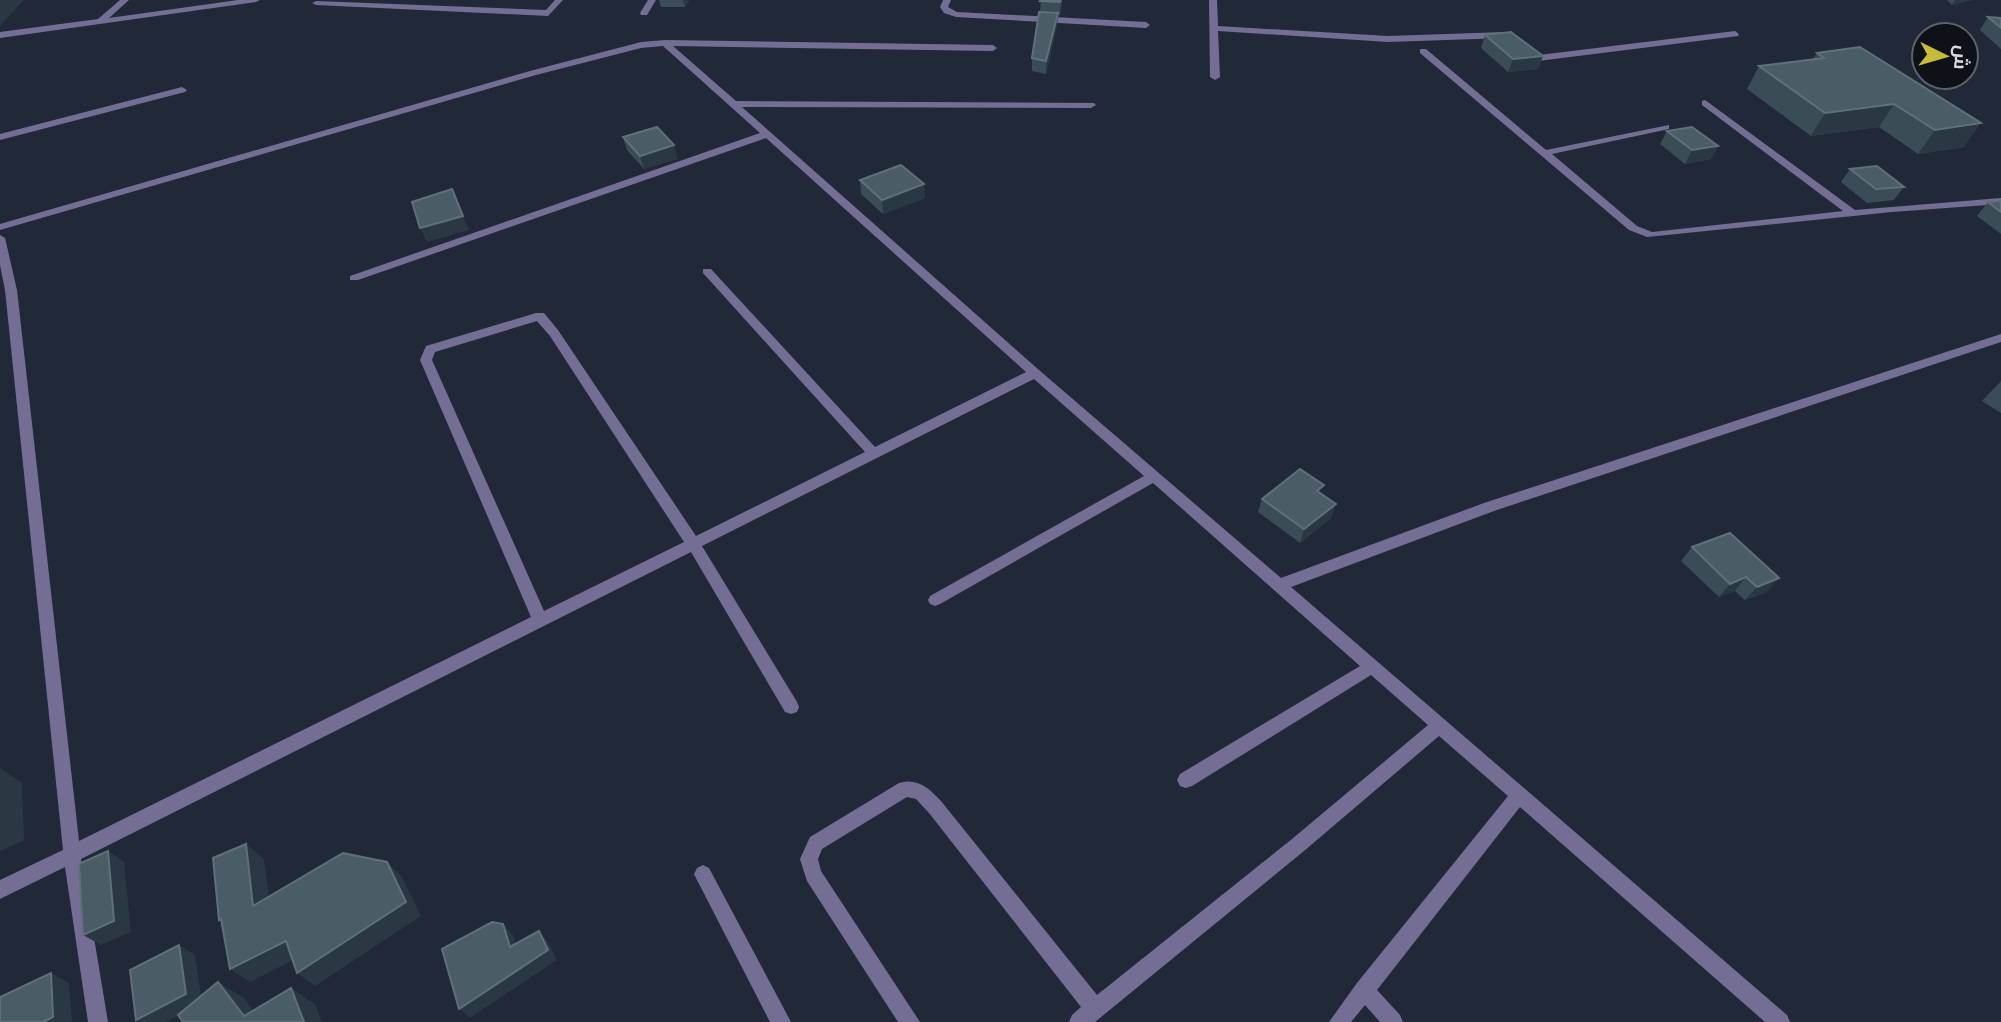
<svg xmlns="http://www.w3.org/2000/svg" width="2001" height="1022" font-family="Figtree,Cairo,sans-serif">
<rect width="100%" height="100%" fill="#212938"/>
<g fill="none" stroke-linecap="round" stroke-linejoin="round">
<path fill="#756e94" fill-rule="evenodd" d="M120 0H129L109 18 238 0H260L256 2 0 38V32L98 19Z
M555 0H563L548 16 316 5 312 3 316 1 546 10Z
M648 0H656L647 15H641L640 13Z
M943 0H951L948 7 957 12 1146 22 1150 25 1146 28 956 17 944 13 940 7Z
M1209 0H1217L1218 26 1388 36 1505 32 1509 35 1505 38 1388 42 1218 31 1220 77 1215 80 1210 77Z
M1735 31 1739 34 1738 36 1538 61 1522 53 1526 50 1539 55Z
M665 40 993 45 997 48 993 51 673 46 736 101 1094 103 1096 105 1091 108 742 107 1039 370 1281 578 1484 503 2001 334V342L1494 511 1291 587 1787 1015 1790 1022H1765L1520 807 1377 990 1400 1015 1403 1022H1380L1365 1005 1351 1022H1329L1357 983 1508 796 1439 736 1304 851 1095 1022H1069L1072 1015 1081 1007 929 813 916 799 907 797 822 849 818 859 821 871 920 1022H898L807 881 800 859 810 837 899 783C917 777 930 789 941 801L1097 995 1292 839 1428 725 1371 675 1192 786 1186 788 1180 786 1177 780 1180 774 1360 666 1153 483 940 604 935 606 930 604 928 600 930 596 1144 476 1034 379 702 546 797 702 799 707 797 712 791 714 785 712 691 552 81 859 108 1022H88L65 867 0 899V880L63 850 5 290 0 265V235L5 238 17 290 79 841 531 617 420 360 426 346 536 313H544L558 330 696 536 865 452 703 273V269H711L875 447 1026 372 766 138 358 280H350V276L760 133 663 46 641 48 536 75 0 230V224L530 71 641 42ZM537 321 550 336 684 542 544 611 432 360 435 352Z
M1420 49H1426L1546 150 1669 125V129L1552 154 1637 226 1652 232 1843 211 1702 105V101L1705 100 1855 210 2001 198V204L1892 212 1647 237 1629 230 1420 53Z
M182 87 187 90 185 92 0 140V134Z
M703 865 709 868 791 1022H770L697 880 694 874 697 868Z"/>
</g>
<path fill="#3a4d56" d="M659 0H689L685 7H661Z
M1041 0H1062L1060 15H1058L1057 25 1046 74 1032 71V58L1040 12Z
M1947 0H1972L1952 5Z
M1988 17 2001 18V49L1980 30Z
M1485 35 1543 56 1538 69 1508 72 1481 48Z
M1817 53 1964 147 1918 154 1879 127 1811 136 1747 89 1759 66 1813 59Z
M1667 131 1718 146 1711 159 1685 164 1660 144Z
M623 137 674 145 677 159 644 169 627 150Z
M1850 169 1904 187 1894 200 1867 203 1841 182Z
M860 180 925 198 883 214 861 194Z
M2001 201V234L1977 216 1988 202Z
M2001 381V413L1982 401Z
M1321 494 1331 518 1300 543 1258 512 1262 499Z
M1730 533 1767 592 1745 600 1735 591 1719 597 1681 561 1692 547Z"/>
<path fill="#293843" d="M0 0H24L0 26Z
M683 0H689L685 7Z
M1061 0H1062V5L1060 15Z
M1955 0H1972L1952 5Z
M1058 13 1057 25 1046 74V61Z
M1543 56 1538 69 1508 72 1513 59Z
M1894 104 1879 127 1811 136 1825 113Z
M1981 123 1964 147 1918 154 1935 130Z
M674 145 677 159 644 169 640 156Z
M1718 146 1711 159 1685 164 1692 150Z
M924 184 925 198 883 214 882 200Z
M463 216 469 230 427 242 420 228Z
M1336 504 1331 518 1300 543 1304 529Z
M1746 577 1735 591 1719 597 1730 584Z
M1779 578 1767 592 1745 600 1757 587Z
M0 768 22 783 24 840 0 851Z
M246 844 264 859 272 920 253 906Z
M108 851 124 862 131 932 101 945 83 935Z
M387 862 402 877 421 916 315 986 297 973Z
M503 924 513 935 519 957 510 947Z
M539 931 548 942 557 960 470 1018 459 1009Z
M286 941 305 954 250 982 230 969Z
M179 945 195 955 202 1003 166 1022H140L136 1020Z
M51 973 69 983 72 1022H43Z
M218 982 244 998 262 1022 244 1016Z
M291 988 315 1004 322 1022H304Z"/>
<path fill="#4a5c65" stroke="#607079" stroke-width="2" d="M1041 0H1061L1060 2 1040 1Z
M1039 12 1058 13 1046 61 1032 58Z
M1988 17 2001 18V28Z
M1511 32 1543 56 1513 59 1485 35Z
M1860 47 1981 123 1935 130 1894 104 1825 113 1759 66 1824 58 1817 53Z
M657 127 674 145 640 156 623 137Z
M1692 127 1718 146 1692 150 1667 131Z
M901 165 924 184 882 200 860 180Z
M1877 166 1904 187 1876 189 1850 169Z
M452 189 463 216 420 228 412 202Z
M2001 201V212L1988 202Z
M1300 469 1324 485 1317 491 1336 504 1304 529 1262 499Z
M1730 533 1779 578 1757 587 1746 577 1730 584 1692 547Z
M246 844 253 906 343 853 387 862 406 902 297 973 286 941 230 969 221 919 219 920 213 858Z
M108 851 114 921 83 935 79 864Z
M492 922 503 924 510 947 539 931 548 950 459 1009 442 949Z
M179 945 186 994 136 1020 130 970Z
M51 973 53 1017 43 1022H0V997Z
M218 982 244 1016 291 988 304 1022H183L178 1015Z"/>
<g transform="translate(1945 56) rotate(95)"><circle r="33" fill="#0e1218" stroke="#5e626a" stroke-width="2"/>
<path d="M0-5L12 26L0 18L-12 26Z" fill="#c7bb3c"/>
<text y="-10" font-size="19" font-weight="bold" text-anchor="middle" fill="#d5dbe4">ش</text>
</g>
</svg>
